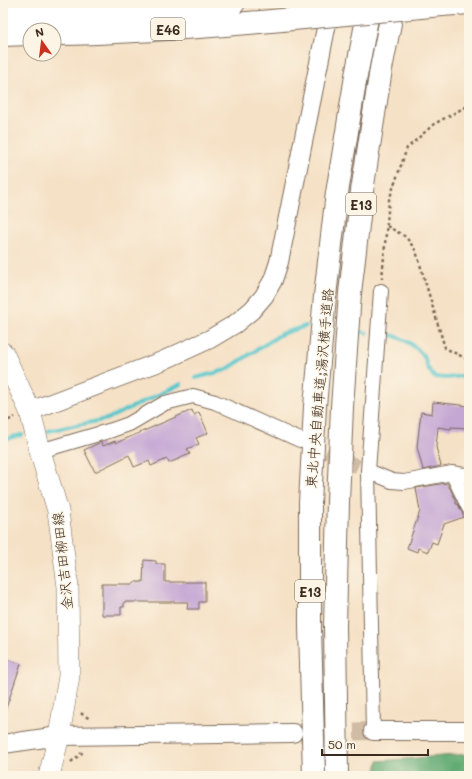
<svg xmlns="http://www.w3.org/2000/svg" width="472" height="779" font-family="Mali,'Klee One',sans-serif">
<rect width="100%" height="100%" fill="#fcf5e5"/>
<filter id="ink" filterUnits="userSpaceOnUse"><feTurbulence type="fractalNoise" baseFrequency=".025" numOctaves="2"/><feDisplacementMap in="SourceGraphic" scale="8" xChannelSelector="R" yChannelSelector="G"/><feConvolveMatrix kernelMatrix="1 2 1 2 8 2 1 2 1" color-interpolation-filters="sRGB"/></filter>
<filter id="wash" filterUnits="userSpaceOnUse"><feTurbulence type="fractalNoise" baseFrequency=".012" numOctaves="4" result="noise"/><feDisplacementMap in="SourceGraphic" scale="16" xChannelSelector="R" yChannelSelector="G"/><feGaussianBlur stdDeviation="0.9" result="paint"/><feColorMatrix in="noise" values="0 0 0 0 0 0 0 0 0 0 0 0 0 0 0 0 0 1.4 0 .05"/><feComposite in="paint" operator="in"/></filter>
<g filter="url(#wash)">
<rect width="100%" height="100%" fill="#f5e1c6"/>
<path fill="#62ab73" stroke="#4e6a48" d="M469 754V776H375L378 761Z"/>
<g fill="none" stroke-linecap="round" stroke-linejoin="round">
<path stroke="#59c6cc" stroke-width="4" d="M362 332 367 333
M390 335C402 337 418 347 424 357 426 360 426 363 427 366 429 370 432 374 434 377L447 378 469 375
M196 378 226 370 281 334 306 326
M48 431 107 419 181 384
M3 441 13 437 22 435"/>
</g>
<g id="blocks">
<path fill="#c5a7d4" d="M433 402 469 406 468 428 451 427V429L438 427 436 447 441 466 423 470 417 447 421 412 432 414Z
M192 410 194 415 199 412 208 433 196 438 199 444 187 449 190 454 169 463 167 459 151 466 149 461 134 467 129 455 95 472 84 450 101 442 103 446 115 441 116 443Z
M446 483H447L456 500V504H458L464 517 444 524 437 544 432 542 428 552 418 548 417 552 407 548 420 511 416 488Z
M144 560 156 561V564H165V582H205V602H199V609H187L188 602H124V607H121V615H102V584H134V582H143Z
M3 658 21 664 5 711H3Z"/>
</g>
</g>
<g filter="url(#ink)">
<use href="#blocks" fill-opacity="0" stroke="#7c6a59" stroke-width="1"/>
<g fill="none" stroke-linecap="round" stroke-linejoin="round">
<path stroke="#d0bca4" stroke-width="14" stroke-dasharray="14 7" stroke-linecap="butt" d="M307 443 368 471"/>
<path stroke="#d0bca4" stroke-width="18" stroke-dasharray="18 9" stroke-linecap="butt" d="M300 733 373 731"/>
<defs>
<path id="minor" d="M40 451 112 430 129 424 165 403 193 396 215 402 300 440
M368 471 392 481 404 482 452 473 464 475 469 474
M452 473 469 508
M373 731 368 471 381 291"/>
<path id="tertiary" d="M30 411 162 361 210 339 235 324 252 310 264 296 273 280 279 262 331 3
M373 731H469
M3 744 59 736 293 733"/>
<path id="secondary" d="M3 353 30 411 40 451 58 511 68 587 69 676 59 736 49 776"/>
<path id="motorway" d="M442 5 469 3
M3 14 75 12 153 9 234 3
M54 34C130 33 206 27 282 20
M3 35 30 34
M314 776 310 627V503L315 406 325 296 337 193 356 76 370 3
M337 776 335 626 338 502 342 407 350 293 362 191 381 69 394 3"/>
</defs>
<use href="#minor" stroke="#7c6a59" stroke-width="16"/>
<use href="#tertiary" stroke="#7c6a59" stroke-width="20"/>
<use href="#secondary" stroke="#7c6a59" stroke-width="22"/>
<use href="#motorway" stroke="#7c6a59" stroke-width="24"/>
<path stroke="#7c6a59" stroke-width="2.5" stroke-dasharray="3 3" stroke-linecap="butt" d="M387 226 406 237 416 251 445 348 465 358H469
M382 279 389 200 407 148 434 124 469 105
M3 423 15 417
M81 713 82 714 90 719
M71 762 83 752"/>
<use href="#minor" stroke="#fff" stroke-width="14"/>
<use href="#tertiary" stroke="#fff" stroke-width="18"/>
<use href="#secondary" stroke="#fff" stroke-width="21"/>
<use href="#motorway" stroke="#fff" stroke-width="22"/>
<defs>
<path id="motorway-bridge" d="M282 20 442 5"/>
</defs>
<use href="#motorway-bridge" stroke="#7c6a59" stroke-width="24" stroke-linecap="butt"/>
<use href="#motorway-bridge" stroke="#fff" stroke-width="22"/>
</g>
</g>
<g text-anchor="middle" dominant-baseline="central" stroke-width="3" stroke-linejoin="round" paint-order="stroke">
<g fill="#fcf5e5" stroke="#75675a" stroke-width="1">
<rect x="151" y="18" width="34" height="22" rx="3"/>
<rect x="346" y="193" width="30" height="22" rx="3"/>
<rect x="295" y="580" width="30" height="22" rx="3"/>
</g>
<g font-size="13" font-weight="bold" fill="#3b2a1e">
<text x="168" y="29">E46</text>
<text x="361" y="204">E13</text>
<text x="310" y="591">E13</text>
</g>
<g font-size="14" fill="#3b2a1e" stroke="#fcf5e5">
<text transform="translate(319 388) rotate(-85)">東北中央自動車道;湯沢横手道路</text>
<text transform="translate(62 561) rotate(-96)">金沢吉田柳田線</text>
</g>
</g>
<rect width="472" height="779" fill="none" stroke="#fcf5e5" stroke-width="16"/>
<g transform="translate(42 42) rotate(346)"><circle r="19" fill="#fcf5e5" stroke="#afa495"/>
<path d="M0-3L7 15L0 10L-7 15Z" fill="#c8321e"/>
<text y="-6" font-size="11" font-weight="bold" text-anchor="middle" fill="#3b2a1e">N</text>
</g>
<path d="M322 749v6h106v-6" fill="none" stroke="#3b2a1e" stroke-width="2"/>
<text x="328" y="749" font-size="12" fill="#3b2a1e" stroke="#fcf5e5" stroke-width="3" paint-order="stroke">50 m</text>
</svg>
